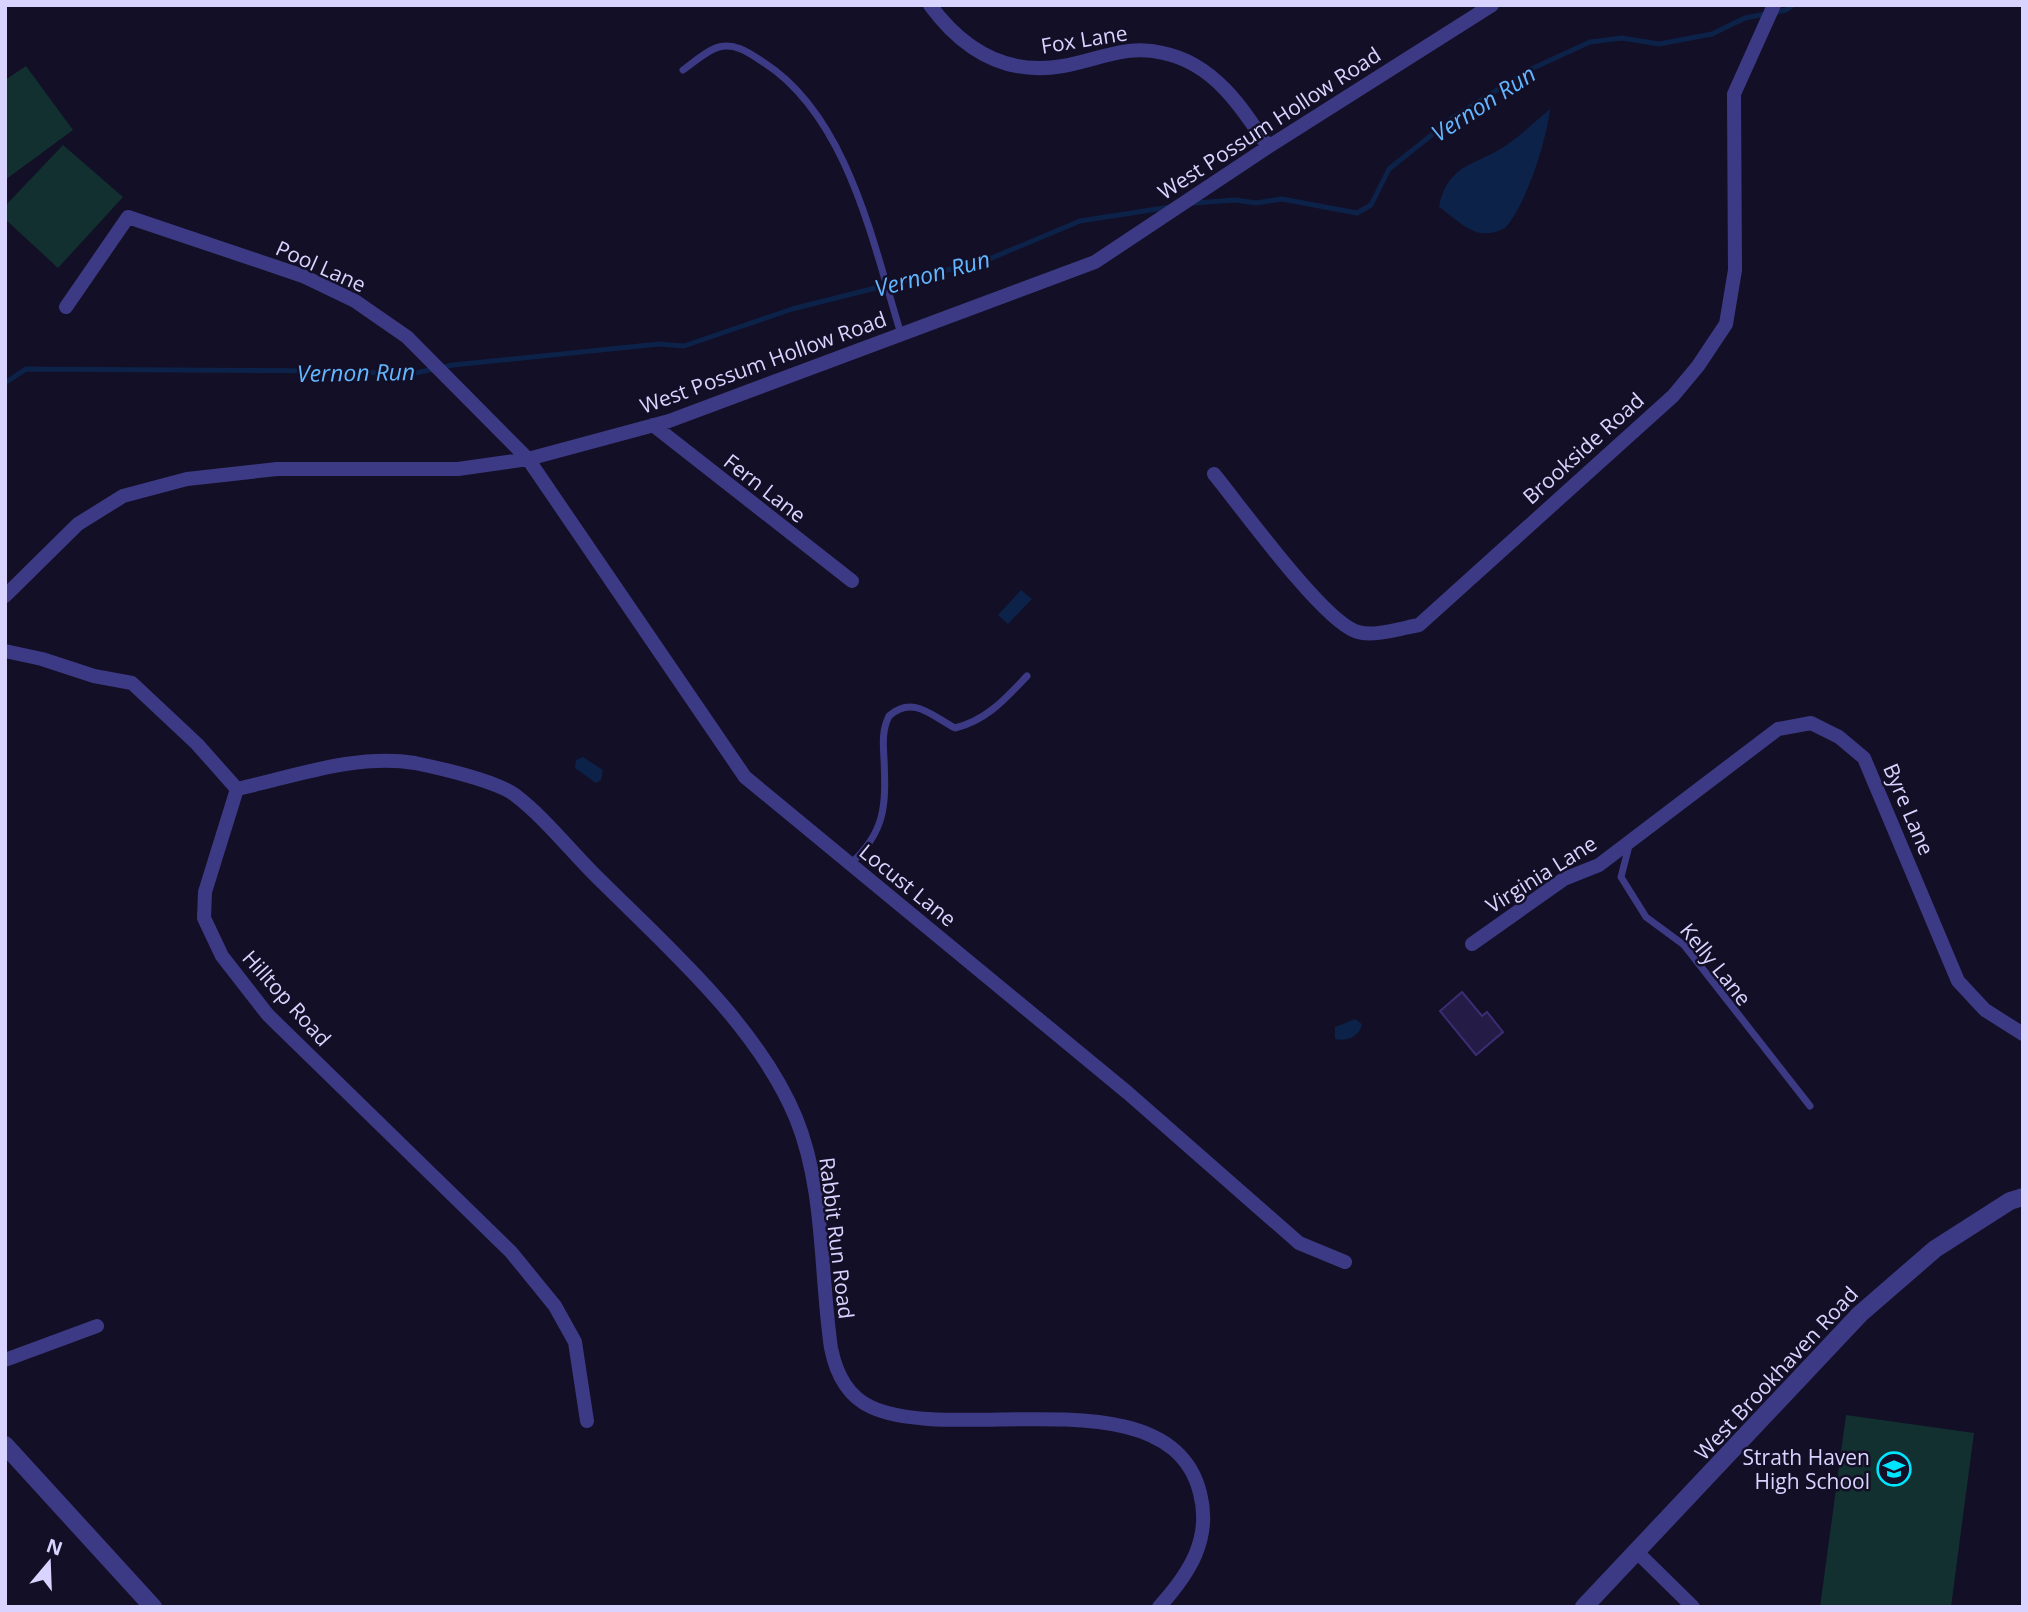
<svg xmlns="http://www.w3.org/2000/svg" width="2028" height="1612" font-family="'Open Sans',sans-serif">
<rect width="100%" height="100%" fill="#130f26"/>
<path fill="#12302f" d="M26 66 73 130 5 180V80Z
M63 145 123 197 58 268 5 219V206Z
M1846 1415 1974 1433 1951 1607H1820Z"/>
<path fill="#0c2248" d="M1550 109C1547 139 1526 206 1505 228 1476 243 1462 223 1439 207 1448 162 1477 166 1508 144 1522 134 1536 121 1550 109Z
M1021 590 1032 599 1008 624 998 615Z
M583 757 603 770 601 780 596 783 575 768 576 760Z
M1355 1019 1362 1024C1360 1036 1347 1042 1335 1039V1027Z"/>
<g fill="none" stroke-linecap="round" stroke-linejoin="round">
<path stroke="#0c2248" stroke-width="5" d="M1193 203 1236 200 1256 203 1282 199 1357 213 1371 205 1389 169 1454 117 1529 70 1590 42 1622 38 1659 44 1712 34 1745 18 1786 10 1793 5
M5 383 26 369 353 371 406 375 453 365 659 344 684 346 792 309 987 260 1080 221 1170 207"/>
</g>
<path fill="#241b47" stroke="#3b2d73" stroke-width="2" d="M1462 992 1482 1016 1487 1012 1503 1032 1476 1055 1440 1011Z"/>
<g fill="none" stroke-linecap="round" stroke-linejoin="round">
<path stroke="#3d3a85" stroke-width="7" d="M683 70C693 63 707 50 719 47 736 43 749 53 763 62 848 116 873 244 901 334
M1629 846 1621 877 1646 917 1684 945 1810 1106
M850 864C886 832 886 805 884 759 883 743 882 730 889 716 913 695 932 716 955 728 987 720 1005 699 1027 676"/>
<path stroke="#3d3a85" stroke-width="14" d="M930 5C963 50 1006 76 1063 66 1099 60 1125 44 1163 53 1213 63 1242 107 1268 147
M66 307 128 217 303 276 355 301 407 337 528 459 745 777 1128 1093 1299 1243 1345 1262
M653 425 852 581
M1214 474C1241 507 1321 618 1355 631 1372 638 1402 628 1419 625L1673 396 1698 366 1726 324 1735 270 1734 94 1774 5
M5 596 78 524 123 496 187 479 277 469H458L528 459 669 421 1095 262 1268 147 1492 5
M5 651 42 659 94 676 132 683 197 744 237 789
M237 789C292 777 357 753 415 763 439 768 496 781 515 795 544 817 569 849 594 874 665 945 757 1024 796 1118 825 1189 820 1273 831 1348 836 1373 847 1396 871 1407 955 1446 1170 1372 1200 1493 1212 1539 1189 1574 1159 1607
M237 789 205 892 204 918 222 956 268 1015 511 1252 555 1306 575 1342 587 1421
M1472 944 1564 879 1599 865 1778 729 1811 723 1839 737 1864 758 1958 981 1985 1010 2023 1034
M5 1360 97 1326
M1638 1553 1693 1607"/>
<path stroke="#3d3a85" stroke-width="18" d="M5 1445 153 1607
M1584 1607 1860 1314 1935 1249 2010 1201 2023 1197"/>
</g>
<defs>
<symbol id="school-ring" viewBox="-11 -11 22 22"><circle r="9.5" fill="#130f26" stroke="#00e5ff" stroke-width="1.5"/><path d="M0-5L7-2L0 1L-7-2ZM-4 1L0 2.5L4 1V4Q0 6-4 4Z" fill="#00e5ff"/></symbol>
</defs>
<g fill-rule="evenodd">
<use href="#school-ring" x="1875" y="1450" width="38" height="38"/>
</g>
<g text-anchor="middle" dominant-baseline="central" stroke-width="5" stroke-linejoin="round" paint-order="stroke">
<g font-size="21" fill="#d9d4ff" stroke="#130f26">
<text transform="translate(1084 39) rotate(-9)">Fox Lane</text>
<text transform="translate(1269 123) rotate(-33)">West Possum Hollow Road</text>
<text transform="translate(321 266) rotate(24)">Pool Lane</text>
<text transform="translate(763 362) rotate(-20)">West Possum Hollow Road</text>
<text transform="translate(1583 448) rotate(-42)">Brookside Road</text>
<text transform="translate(765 488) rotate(38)">Fern Lane</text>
<text transform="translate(1909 809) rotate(67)">Byre Lane</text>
<text transform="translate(1541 874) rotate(-32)">Virginia Lane</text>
<text transform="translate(908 885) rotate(39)">Locust Lane</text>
<text transform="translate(1716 964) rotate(51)">Kelly Lane</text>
<text transform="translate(287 998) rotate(48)">Hilltop Road</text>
<text transform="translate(837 1238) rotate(83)">Rabbit Run Road</text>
<text transform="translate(1776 1373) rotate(-47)">West Brookhaven Road</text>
</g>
<g font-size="21" fill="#d9d4ff" stroke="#130f26" text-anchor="end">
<text x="1870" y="1457">Strath Haven<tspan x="1870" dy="24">High School</tspan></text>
</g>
<g font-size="23" font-style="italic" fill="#62b6ff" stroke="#130f26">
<text transform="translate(1483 103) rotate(-33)">Vernon Run</text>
<text transform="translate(932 273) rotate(-15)">Vernon Run</text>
<text transform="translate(356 372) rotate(-1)">Vernon Run</text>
</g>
</g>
<rect width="2028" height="1612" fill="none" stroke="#d9d4ff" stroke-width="14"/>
<g transform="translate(49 1563) rotate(19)" stroke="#130f26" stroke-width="5" paint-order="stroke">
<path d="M0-5L12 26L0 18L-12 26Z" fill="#d9d4ff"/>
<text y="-10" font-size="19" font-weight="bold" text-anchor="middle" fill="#d9d4ff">N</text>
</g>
</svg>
